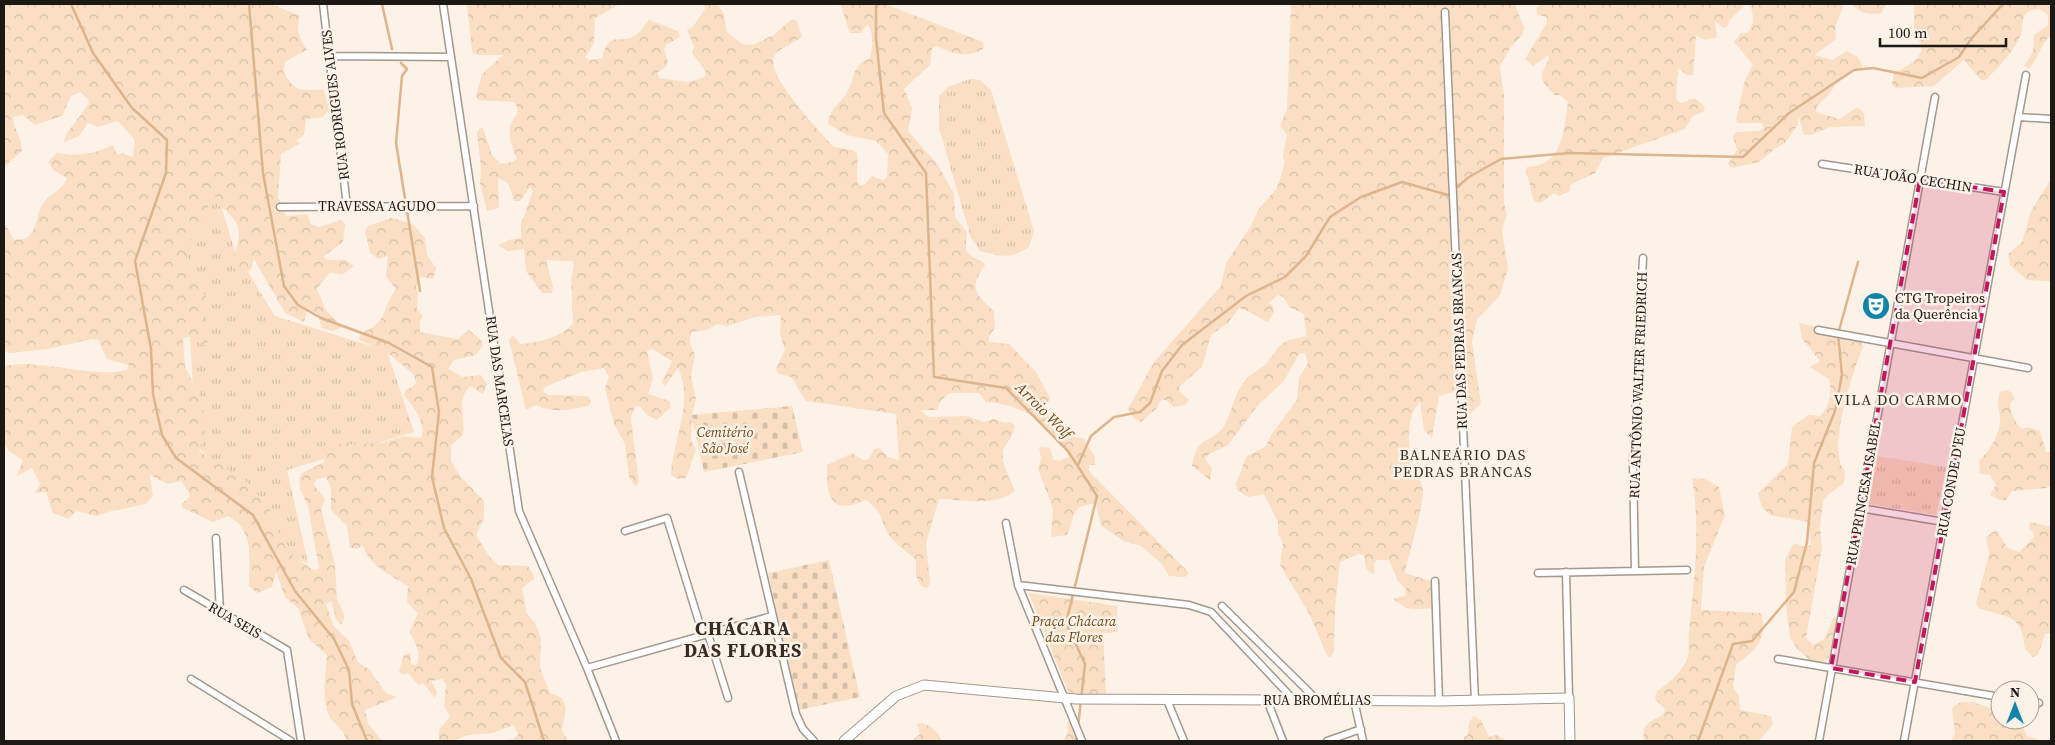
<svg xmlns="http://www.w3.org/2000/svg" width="2055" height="745" font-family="'Source Serif 4',serif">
<defs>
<pattern id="grass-tufts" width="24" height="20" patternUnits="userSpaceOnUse" patternTransform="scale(1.25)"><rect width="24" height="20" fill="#fadfc4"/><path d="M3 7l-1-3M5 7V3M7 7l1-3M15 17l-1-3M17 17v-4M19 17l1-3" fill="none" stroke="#d6bfa8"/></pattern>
<pattern id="forest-crowns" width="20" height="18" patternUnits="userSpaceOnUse" patternTransform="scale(1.25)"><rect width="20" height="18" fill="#fadfc4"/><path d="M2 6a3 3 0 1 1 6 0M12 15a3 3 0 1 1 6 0" fill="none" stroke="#d6bfa8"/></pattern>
<pattern id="cemetery-stones" width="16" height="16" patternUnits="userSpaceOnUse" patternTransform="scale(1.25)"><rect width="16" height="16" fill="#fadfc4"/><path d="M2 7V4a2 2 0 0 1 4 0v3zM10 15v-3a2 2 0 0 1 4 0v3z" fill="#d6bfa8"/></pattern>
</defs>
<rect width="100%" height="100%" fill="#fdf2e7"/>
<path fill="url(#grass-tufts)" d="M971 79 980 80 991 90 1034 231 1029 247C1009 260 1002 256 980 251L971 238 939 128V96L949 86Z
M167 157 216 190 235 251 275 316 387 351 414 432 287 470 308 563 281 556 262 508 196 445 188 297Z
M1877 456 1946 467 1936 515 1869 504Z"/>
<path fill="url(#forest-crowns)" d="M4 4H271L300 16C295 28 300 40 307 50L286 61 283 71C296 94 299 89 324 90L329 110 323 117 306 119 304 135 296 141 301 143 281 154 278 197 286 216 307 214 311 224 319 227 341 220 345 224 343 242 324 256 327 260H346L354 266 342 275 330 272 317 289 326 310 342 327 333 331 322 328 317 313 307 311 304 322 285 313 254 259 251 269 246 272 235 270 232 260C243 235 242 220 218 205L214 192 208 206 209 218 190 229 193 240 187 242C185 261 185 267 202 278V289L209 304 201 325 208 341 206 346 197 341 194 336 183 338 185 367 199 394 205 417V435L199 451 245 480 269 508 287 551 313 570 319 569 308 506 300 489 299 478 302 473 324 462V445L381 443 404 436 421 438C427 422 413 407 404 395L406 390 416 384 414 375 389 354 359 340 360 334C390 321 380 311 396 289L386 277 388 256 378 259 370 253 365 231 368 226 391 218 413 224 425 238 427 255 436 268 433 279 420 277 416 287 418 292 417 309 423 316 420 321V332L458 339 469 330 481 340 483 345 476 355 454 360 448 369 463 377 481 375 487 384 483 394 470 386C456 400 466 418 463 435L451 445V461L460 476 484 501V518L476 535 489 556 498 565 528 566 535 578 522 588 527 614 535 623 541 638 540 668 550 693 562 698 566 708 562 730 568 741H499L514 739 518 735 514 725 493 733 467 735 454 741H439V730L450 716 444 706 446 684 442 679 431 681 437 692 435 698 423 683 419 686 408 673 403 675 399 671 404 655 410 653 411 664 416 665C422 654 415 641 409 632L418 613 407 602 408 586C391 575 368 566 363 545L357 549 350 548 347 526 331 510V488L326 477 316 480 314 485 325 499 321 509 335 565 337 599 345 616 341 625 336 619 331 601 326 604 333 625 349 641 358 662 369 669 386 693 397 697 365 710 368 723 382 741H346C345 730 337 727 331 719 320 700 326 675 327 655L309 639 298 608 285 597 276 572 272 587 257 593 249 586C249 559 255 530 228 516L213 522 183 508 181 504 191 496 181 481 168 484 150 475 153 496 146 504 108 512 97 516 76 511 69 519 53 513 46 492 35 493 40 484 32 468 17 476 23 460 9 451 4 444V366C41 358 94 379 127 370L129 365 107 359 98 340 92 339 48 349 9 353 4 350V222L14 240C17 239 23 240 26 238 37 232 36 216 41 207 47 195 63 190 67 178L54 171 48 162 57 153C78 157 94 154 113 145L117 155 122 153 133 157 135 140 118 121 98 127 88 123 79 136 63 143 67 133 88 105 89 100 81 92 71 96 62 116 35 125 23 115 13 117C14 131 22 138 22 151L4 167Z
M467 4H620L595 18 594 43 585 58 590 60 602 58C610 28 619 46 636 35 641 32 645 24 649 20L678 31 680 37 666 45 664 50 668 62 666 67 657 73 659 78 688 82 705 77 706 72 692 53 694 47 687 30 692 28 705 9 704 4H717L724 14 727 32 742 44 753 45 775 34 792 19 797 21 802 37C795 42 777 49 774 57 766 76 821 133 834 147L852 150 857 153C859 164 855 177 859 186L865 184 872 176 883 180 887 178 888 154 876 141 847 135 828 124C830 106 841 105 848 90 857 74 850 68 870 58 873 48 874 34 868 24L861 33H850L840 4H885L983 42 984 48C969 59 953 54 937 46L932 48 930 65 904 89 912 108 908 131 938 165 954 194 955 217 967 232C965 253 964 253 983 262L985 265C968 289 976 294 994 311L995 328 989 336V342L1009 344 1036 372 1050 398 1048 403 1038 406 1040 411 1067 425 1072 437 1083 438 1095 457V465H1089V471L1189 573 1185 577 1169 576 1162 564 1141 546 1124 541 1101 526 1096 504C1069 504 1076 517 1067 535L1051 537 1053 509 1038 469 1041 459 1039 447 1050 448 1053 459 1059 461 1069 457C1054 424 1021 404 986 402L979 393H950L941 400 937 410H920L928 417 967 416 984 422 994 419 1005 423 1011 422 1015 426C1013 435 1009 440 1004 448 999 459 1010 480 1015 490 998 508 961 499 939 499L926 543 930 583 927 588 921 586 916 576V560C908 552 895 544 889 535 878 518 886 516 866 500 830 516 826 496 827 465L852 453 863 460 869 459 874 449 880 448 888 457 899 460 896 414 806 401 791 377 779 374 776 369 785 350 780 334 781 315 755 317 728 326 717 324 707 330 691 332 690 344 695 355 691 376 696 399 692 415 691 440 696 450 686 478 678 479 671 475C672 441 695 402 678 368L665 386 662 382 672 361 652 349 647 351 653 379 648 394 670 401 671 407 657 420 647 415 640 406 635 407 631 418 639 483 635 486 629 477 625 444 614 424 605 388 609 377 604 368 581 372 545 387 543 392 549 395 588 396 591 402 588 406C569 410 555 414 536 405L526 410 509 340 513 335 520 344C537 343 563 337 573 323L571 278 574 266 572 261 546 260 553 287 552 293H542L526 271 524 249 508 251 498 246 508 240 521 238V224L533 191 530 187 520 201H514L509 184 498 178 499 208 487 211 480 183 481 168 477 133 480 128H483L492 155 501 164 513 162 517 158C513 150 508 137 510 127 512 117 523 113 514 102L478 100 476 96 482 74 503 55H476L472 51Z
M1291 4H1515L1524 28 1523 34 1511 47 1500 66 1504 96V203L1507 214 1502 231 1508 268 1500 295 1477 320 1472 341 1481 404 1461 422 1460 390 1439 396 1432 438 1424 430 1420 402C1404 419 1410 446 1411 468L1412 474C1417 477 1420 480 1422 485 1427 499 1408 555 1405 573L1430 581 1433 594 1432 608C1429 609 1410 609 1406 608L1393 599 1405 596 1406 589 1398 581 1389 560H1377L1374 564V574L1371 573 1366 568 1364 555 1359 554 1340 562 1335 608 1334 652 1330 657 1326 654 1310 615 1280 565 1283 543 1278 534V522L1264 494 1248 497 1237 490 1236 484 1246 457 1266 446 1271 435 1297 400 1299 378 1308 363 1305 353 1299 354 1284 381 1259 404 1228 445 1209 454 1205 459 1212 468 1210 480 1192 466C1197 433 1211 445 1224 426 1230 417 1232 404 1237 394 1246 375 1252 375 1266 364 1272 358 1276 348 1283 343 1289 339 1299 338 1306 336L1304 314 1289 307 1284 297 1278 295 1269 303 1273 306 1274 312 1268 322C1257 318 1252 311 1239 308L1228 323 1211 335 1202 367 1179 387 1180 392 1189 400 1185 405 1174 407 1166 400H1161L1156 409 1141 422 1135 419 1128 409 1154 362 1221 286 1226 263 1251 226 1258 210 1277 188 1285 163 1283 156 1287 135 1280 126 1287 109Z
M1540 4H1746L1729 21 1728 26 1723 28 1715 21 1717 37 1706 40 1696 36 1693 75H1687L1678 68 1676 99 1680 103 1686 102 1690 99H1696L1705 107 1703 112 1693 116 1685 129 1603 158 1595 173 1570 185V191L1559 196 1554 193 1541 203 1535 202C1529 192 1532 183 1525 172L1527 167C1564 166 1563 131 1568 102L1560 95H1554C1540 79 1538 79 1549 59L1548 55 1533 66 1525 59 1546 24 1547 17 1538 15 1536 9Z
M1749 4H1842L1843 7 1835 27 1836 39 1815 55 1832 60 1847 51 1858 57 1863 67 1842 76 1829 94 1817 106 1816 112 1839 119 1858 107 1864 114 1865 126 1830 127 1811 135H1804L1798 116V125L1785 143 1776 148 1759 162 1732 168 1728 164 1737 150 1733 137 1736 132 1760 131 1764 128 1761 123H1737L1736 119 1745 80 1753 65 1734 42 1741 33H1747C1755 25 1754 13 1749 4Z
M1852 4H1885L1882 13C1870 15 1860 14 1852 4Z
M1914 4H2051V35C2039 46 2039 58 2029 69L2024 66 2033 52 2034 35 2048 25V15L2039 9C2035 10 2028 10 2025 15 2021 21 2024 30 2020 37 2011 55 1999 66 1986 80H1981L1964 60 1934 86 1896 88 1892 85 1894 73C1911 64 1933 54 1914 34Z
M2051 179V281L2027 280 2010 265 2008 254 2022 242 2031 211Z
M1799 323 1849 335 1862 343 1863 347C1853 371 1826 451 1845 471L1844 483 1828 495 1823 501 1820 527 1822 547 1806 638 1813 645 1824 639 1834 617 1837 619 1830 656 1824 662H1812L1797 649 1790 638 1786 606 1785 559 1794 543 1805 547 1811 545 1808 522 1770 515 1762 507 1758 493 1788 464 1792 427 1808 415 1820 416C1830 407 1832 391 1829 379L1810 367 1820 361 1802 339Z
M2007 390 2012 393 2014 399 2010 403C2010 412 2015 423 2022 429L2028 427 2040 431 2046 452H2051V486L2046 488 2012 491 2006 500H1999L1990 495 1996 485 1990 475 1980 474 1979 461C1990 450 2000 435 2000 419 2000 407 1996 404 2000 392Z
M1692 478 1705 479 1719 487 1725 515 1704 567 1701 610 1761 613C1768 640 1756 649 1736 665L1733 687 1739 696 1740 710 1771 716 1773 724 1759 741H1644C1641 725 1650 721 1663 715L1665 709 1655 699 1657 691C1669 683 1679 675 1686 661 1691 653 1687 640 1689 631 1694 581 1701 528 1692 478Z
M2030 522 2051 527V636L2050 633 2045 634 2038 655 2033 657 2025 649C2021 611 2007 619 1978 608L1976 603 1989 554 1986 537 1996 530 2008 548 2019 552 2034 537 2033 532 2029 528Z
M1029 593 1117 606 1118 632 1103 633 1106 694H1069Z
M1962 702H1973L2000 711V720H2020L2027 736 2042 741H1951L1955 733 1952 709 1955 705Z
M1474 716 1481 720 1489 737 1497 735 1508 741H1464V737L1468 735 1469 722Z
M1067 722H1070L1077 741H1064L1068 732Z
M921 723C930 725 939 731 941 741H911L920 734 917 724Z"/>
<path fill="url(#cemetery-stones)" d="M792 406 803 452 704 472 691 415Z
M829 560 860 697 799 710 768 573Z"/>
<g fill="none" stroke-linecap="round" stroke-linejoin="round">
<path stroke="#ddb48b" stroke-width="2.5" d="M71 4 93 53 132 108 167 140 166 173 135 261 151 349 153 394 162 435 176 458 253 515 295 591 334 639 349 670 352 704 367 741
M249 4 263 173 284 286 298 305 321 318 389 343 432 367 439 412 432 477 444 528 471 579 501 658 525 682 544 741
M382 4 392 49
M876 4V38L884 113 926 173 934 377 1006 388 1068 451 1097 496 1066 623 1085 664 1078 727
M401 63 407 69 402 76 396 143 420 291
M1078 465 1091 436 1114 417 1140 412 1150 403 1162 371 1182 345 1246 296 1285 277 1306 256 1330 217 1361 197 1402 182 1448 195 1469 177 1501 159 1569 153 1743 157 1789 113 1854 70 1873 68 1922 78 1959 57 1971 39 2003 4
M1076 741 1077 735
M1698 741 1733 644 1752 641 1794 592 1807 542 1814 463 1835 411 1842 375 1838 334 1858 262"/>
<defs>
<path id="street" d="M323 4 347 206
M443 4 519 511 587 668 616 741
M1445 12 1475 701
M329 56 451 57
M2018 117 2051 119
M1822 164 2004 192
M280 207 474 206
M1818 330 2028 368
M739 472 796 714 803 729 814 741
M1860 508 1944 522
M1006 523 1018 585 1082 741
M625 531 667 518 703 635
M216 538 220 611
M1635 571 1633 461 1643 258
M1566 572 1569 698
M1538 573 1687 570
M1435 581 1439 701
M1018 585 1189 605 1211 612 1293 699
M184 590 287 650 301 741
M1222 606 1316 699
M708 634 728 698
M1778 659 2000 697
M587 668 772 616
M191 679 291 741
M1167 700 1184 741
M1267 700 1283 741
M1354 700 1363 741
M2030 702 2039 703
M1327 741 1361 729
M1819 741 1935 97
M1904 741 2026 75"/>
<path id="secondary" d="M844 741 896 696 924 685 1076 699 1439 701 1569 698 1570 741"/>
</defs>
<use href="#street" stroke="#a2988e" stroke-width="9"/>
<use href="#secondary" stroke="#a2988e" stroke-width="11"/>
<use href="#street" stroke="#fff" stroke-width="6"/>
<use href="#secondary" stroke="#fff" stroke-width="9"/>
</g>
<path fill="#c2185b" fill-opacity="0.2" stroke="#c2185b" stroke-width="4" stroke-dasharray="10 6" stroke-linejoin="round" d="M1920 179 2004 192 1915 682 1831 668Z"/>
<defs>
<symbol id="theatre-disc" viewBox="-11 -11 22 22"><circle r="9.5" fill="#1284aa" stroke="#fdf2e7"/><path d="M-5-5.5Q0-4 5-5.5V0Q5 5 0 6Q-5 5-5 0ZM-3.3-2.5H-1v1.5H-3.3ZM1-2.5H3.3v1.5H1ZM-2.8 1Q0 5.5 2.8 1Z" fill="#fff"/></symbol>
</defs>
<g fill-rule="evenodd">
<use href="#theatre-disc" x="1860" y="290" width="32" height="32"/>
</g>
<g text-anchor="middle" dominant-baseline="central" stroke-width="5" stroke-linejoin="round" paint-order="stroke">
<g font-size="14" fill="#1c1915" stroke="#fdf2e7">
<text transform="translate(335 105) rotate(-97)">RUA RODRIGUES ALVES</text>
<text transform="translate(1913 178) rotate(9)">RUA JOÃO CECHIN</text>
<text x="377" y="206">TRAVESSA AGUDO</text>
<text transform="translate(1459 341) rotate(-92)">RUA DAS PEDRAS BRANCAS</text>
<text transform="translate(500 381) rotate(82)">RUA DAS MARCELAS</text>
<text transform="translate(1638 385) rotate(-88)">RUA ANTÔNIO WALTER FRIEDRICH</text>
<text transform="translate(1951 482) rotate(-80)">RUA CONDE D'EU</text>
<text transform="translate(1863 493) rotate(-80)">RUA PRINCESA ISABEL</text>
<text transform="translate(235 620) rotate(30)">RUA SEIS</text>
<text x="1317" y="700">RUA BROMÉLIAS</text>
</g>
<g font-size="14" fill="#1c1915" stroke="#fdf2e7" text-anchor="start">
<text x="1895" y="298">CTG Tropeiros<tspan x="1895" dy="16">da Querência</tspan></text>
</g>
<g font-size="14" font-style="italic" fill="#6f4718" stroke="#fdf2e7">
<text x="725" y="432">Cemitério<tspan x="725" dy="16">São José</tspan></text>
<text x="1074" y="621">Praça Chácara<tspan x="1074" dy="16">das Flores</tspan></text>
</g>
<g font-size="15" letter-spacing="1" fill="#352d24" stroke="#fdf2e7">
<text x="1898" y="399">VILA DO CARMO</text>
<text x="1463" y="454">BALNEÁRIO DAS<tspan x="1463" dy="17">PEDRAS BRANCAS</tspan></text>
</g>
<g font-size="15" font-style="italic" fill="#6d4616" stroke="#fdf2e7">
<text transform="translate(1044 410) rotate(45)">Arroio Wolf</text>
</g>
<g font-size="19" font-weight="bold" letter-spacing="1" fill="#352d24" stroke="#fdf2e7">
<text x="743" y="628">CHÁCARA<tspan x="743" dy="22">DAS FLORES</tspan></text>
</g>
</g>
<rect width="2055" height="745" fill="none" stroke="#1c1915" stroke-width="10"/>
<g transform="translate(2015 705)"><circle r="24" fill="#fdf2e7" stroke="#a39b93"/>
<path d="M0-4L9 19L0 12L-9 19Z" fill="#1284aa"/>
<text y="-8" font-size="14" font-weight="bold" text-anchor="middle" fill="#1c1915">N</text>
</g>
<path d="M1880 38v8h126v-8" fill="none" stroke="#1c1915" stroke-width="2.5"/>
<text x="1888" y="38" font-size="15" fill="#1c1915" stroke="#fdf2e7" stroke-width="4" paint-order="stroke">100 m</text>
</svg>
